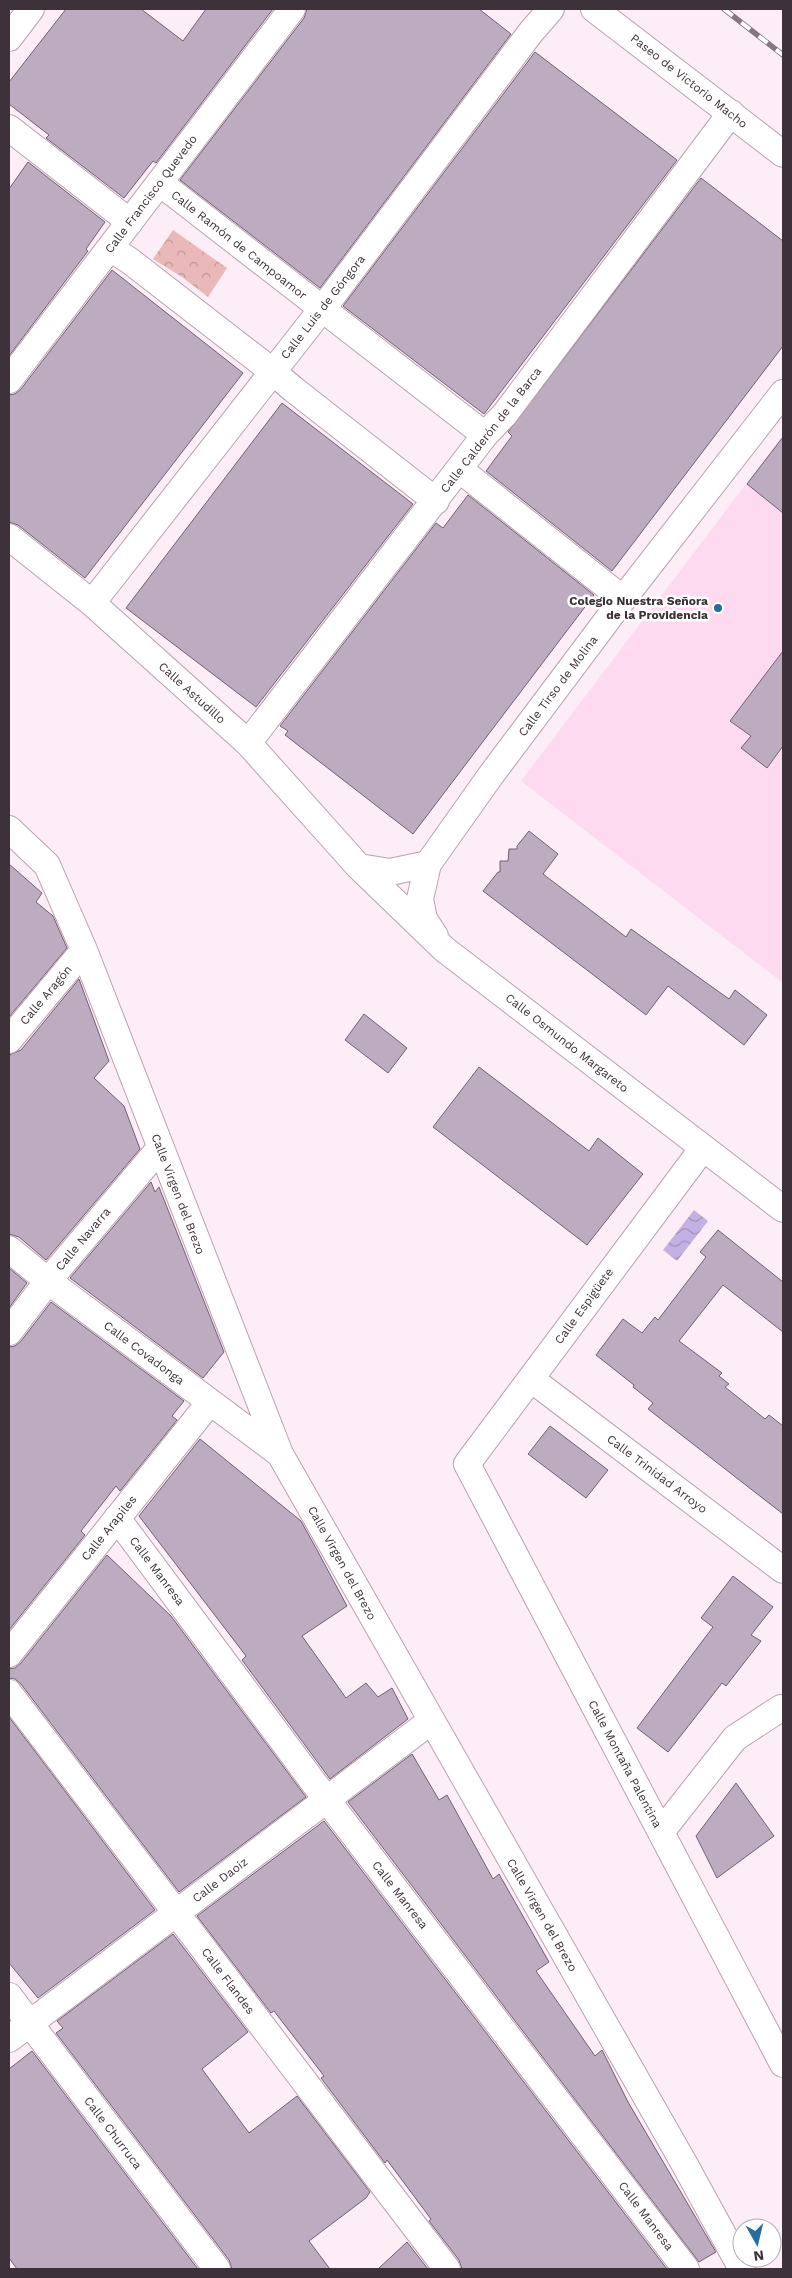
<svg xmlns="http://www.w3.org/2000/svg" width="792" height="2278" font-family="'Work Sans',sans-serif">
<defs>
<pattern id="park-crowns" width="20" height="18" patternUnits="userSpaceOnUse" patternTransform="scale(1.25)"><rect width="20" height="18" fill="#eab8b8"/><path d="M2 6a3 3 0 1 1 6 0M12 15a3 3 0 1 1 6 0" fill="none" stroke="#bf9697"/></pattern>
<pattern id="water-waves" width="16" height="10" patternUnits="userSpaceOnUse" patternTransform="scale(1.25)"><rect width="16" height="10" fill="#c4b1e3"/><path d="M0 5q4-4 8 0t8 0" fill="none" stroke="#a091b9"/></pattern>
</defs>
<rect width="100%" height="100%" fill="#fdedf7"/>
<path fill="#fddaef" d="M783 435V983L521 781Z"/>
<path fill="url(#park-crowns)" d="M173 230 227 268 208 297 182 277 153 259Z"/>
<path fill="url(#water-waves)" d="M694 1210 708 1221 677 1261 663 1250Z"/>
<path fill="#bdabc0" stroke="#726074" d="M66 9H141L183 41 206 9H273L156 163 153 161 124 198 46 138 49 135 9 104V82Z
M307 9H479L511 34 320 288 180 180 304 18Z
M535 52 677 160 484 414 343 306Z
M28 162 105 222 86 249 88 251 9 356V189Z
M701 178 783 241V346L612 571 486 471 512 436 508 432Z
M112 270 243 373 85 578 18 525 9 522V395L15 394 21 389Z
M282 403 413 504 256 707 126 608Z
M783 437V513L747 484Z
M468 495 594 595 413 834 285 735 288 731 280 726 436 523 443 528Z
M783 651V746L767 768 741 748 751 736 730 721Z
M529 831 558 854 543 874 626 937 631 929 729 999 735 990 767 1015 744 1045 668 986 646 1015 483 891 498 872H500V861H508L509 849H517V846Z
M9 864 42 893 36 902 53 916 67 948 9 1017Z
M79 979 109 1061 94 1078 124 1106 140 1149 46 1260 19 1237 9 1234V1055L21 1050Z
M364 1014 407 1048 388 1073 345 1040Z
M479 1067 589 1151 598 1138 643 1174 587 1245 433 1127Z
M151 1182 155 1192 159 1187 224 1352 203 1378 70 1278Z
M718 1230 783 1282V1332L723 1285 679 1341 722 1373 719 1376 729 1384 725 1387 765 1419 769 1415 783 1426V1514L648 1409 653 1403 633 1387 634 1385 596 1355 623 1319 642 1333 655 1317 658 1320 706 1257 700 1252Z
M9 1268 27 1283 9 1308Z
M51 1302 184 1401 172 1416 177 1420 120 1491 116 1486 81 1531 85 1535 9 1630V1347L15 1346 21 1341Z
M550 1426 608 1470 586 1498 528 1454Z
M200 1439 301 1521 317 1550 347 1606 302 1636 346 1698 366 1683 378 1697 392 1688 408 1719 330 1779 242 1660 246 1656 139 1516Z
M107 1555 171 1616 306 1797 179 1892 21 1684 15 1679 9 1678V1669L15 1668 21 1663Z
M733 1576 773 1607 751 1635 761 1641 726 1686 722 1683 668 1752 637 1728 713 1627 701 1618Z
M9 1717 155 1910 38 1998 9 1963Z
M412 1754 439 1800 447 1795 493 1879 499 1874 549 1962 536 1971 595 2056 602 2050 628 2102 716 2252 699 2262 348 1802Z
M736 1783 774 1836 717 1878 696 1836Z
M324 1821 667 2269H462L459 2260 429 2221 431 2219 387 2160 385 2163 321 2078 324 2076 274 2011 271 2013 197 1916Z
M173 1934 248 2032 202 2069 249 2133 297 2096 370 2192 366 2198 309 2241 330 2269H232L229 2260 56 2033 63 2028 57 2021Z
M32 2051 198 2269H17L9 2258V2069Z
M407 2242 428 2269H378Z"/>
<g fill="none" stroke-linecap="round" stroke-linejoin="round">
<defs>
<path id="street" d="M594 9 783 154
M9 38 31 9
M9 128 130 222
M160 183 485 435
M110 248 130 261 272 371 293 389 436 501
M9 380 292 9
M459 469 623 599
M9 537 92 603 248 743 359 867 444 949 783 1209
M92 603 336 291 531 32 551 9
M248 743 485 435 505 414 731 113
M9 829 47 865 84 950 280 1454 685 2165 742 2269
M359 867 390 872 428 864
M435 936 424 919 420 899 428 864 491 775 623 599 783 393
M9 1040 84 950
M703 1148 467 1464 783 2064
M9 1249 48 1281 280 1454
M9 1332 48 1281 160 1148
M531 1379 783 1570
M117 1518 314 1783 686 2269
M9 1654 210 1402
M9 1693 447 2269
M661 1832 735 1738 781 1708
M9 1996 217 2269
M9 2039 431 1721"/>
</defs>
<use href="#street" stroke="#baa1b0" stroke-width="28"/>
<use href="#street" stroke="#fff" stroke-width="26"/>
<defs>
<path id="rail" d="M724 9 783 55"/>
</defs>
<use href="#rail" stroke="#84777f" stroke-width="5.5"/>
<use href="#rail" stroke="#fff" stroke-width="4" stroke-dasharray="11" stroke-linecap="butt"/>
</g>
<circle fill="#266ca0" stroke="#fff" stroke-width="2" cx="718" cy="608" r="5"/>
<g text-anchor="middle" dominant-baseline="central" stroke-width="5" stroke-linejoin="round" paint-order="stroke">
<g font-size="12" fill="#3d3239" stroke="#fff">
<text transform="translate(689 81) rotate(38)">Paseo de Victorio Macho</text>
<text transform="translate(151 194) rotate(-53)">Calle Francisco Quevedo</text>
<text transform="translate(239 245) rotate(38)">Calle Ramón de Campoamor</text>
<text transform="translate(323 307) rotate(-52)">Calle Luis de Góngora</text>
<text transform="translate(491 430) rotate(-52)">Calle Calderón de la Barca</text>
<text transform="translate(558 686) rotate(-53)">Calle Tirso de Molina</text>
<text transform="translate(192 693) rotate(42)">Calle Astudillo</text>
<text transform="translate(46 995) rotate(-50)">Calle Aragón</text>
<text transform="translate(567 1043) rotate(38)">Calle Osmundo Margareto</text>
<text transform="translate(178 1194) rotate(69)">Calle Virgen del Brezo</text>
<text transform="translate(83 1239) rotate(-50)">Calle Navarra</text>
<text transform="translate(584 1306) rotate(-54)">Calle Espigüete</text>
<text transform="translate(144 1353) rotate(37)">Calle Covadonga</text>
<text transform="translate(657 1474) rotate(37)">Calle Trinidad Arroyo</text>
<text transform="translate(109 1528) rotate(-51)">Calle Arapiles</text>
<text transform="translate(342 1563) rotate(61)">Calle Virgen del Brezo</text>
<text transform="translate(157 1571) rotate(53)">Calle Manresa</text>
<text transform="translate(625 1764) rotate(62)">Calle Montaña Palentina</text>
<text transform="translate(220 1880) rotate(-37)">Calle Daoiz</text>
<text transform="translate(400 1895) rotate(52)">Calle Manresa</text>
<text transform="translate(542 1915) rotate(60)">Calle Virgen del Brezo</text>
<text transform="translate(228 1981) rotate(53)">Calle Flandes</text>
<text transform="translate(113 2133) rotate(53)">Calle Churruca</text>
<text transform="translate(646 2216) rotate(53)">Calle Manresa</text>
</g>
<g font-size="12" font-weight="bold" fill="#3d3239" stroke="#fff" text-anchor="end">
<text x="708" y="601">Colegio Nuestra Señora<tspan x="708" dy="14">de la Providencia</tspan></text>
</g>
</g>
<rect width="792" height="2278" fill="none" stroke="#3d3239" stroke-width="20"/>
<g transform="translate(757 2243) rotate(172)"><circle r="24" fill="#ffffff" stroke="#b1adb0"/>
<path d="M0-4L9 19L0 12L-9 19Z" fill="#266ca0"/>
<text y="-8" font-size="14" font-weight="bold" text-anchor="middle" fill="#3d3239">N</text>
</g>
</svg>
